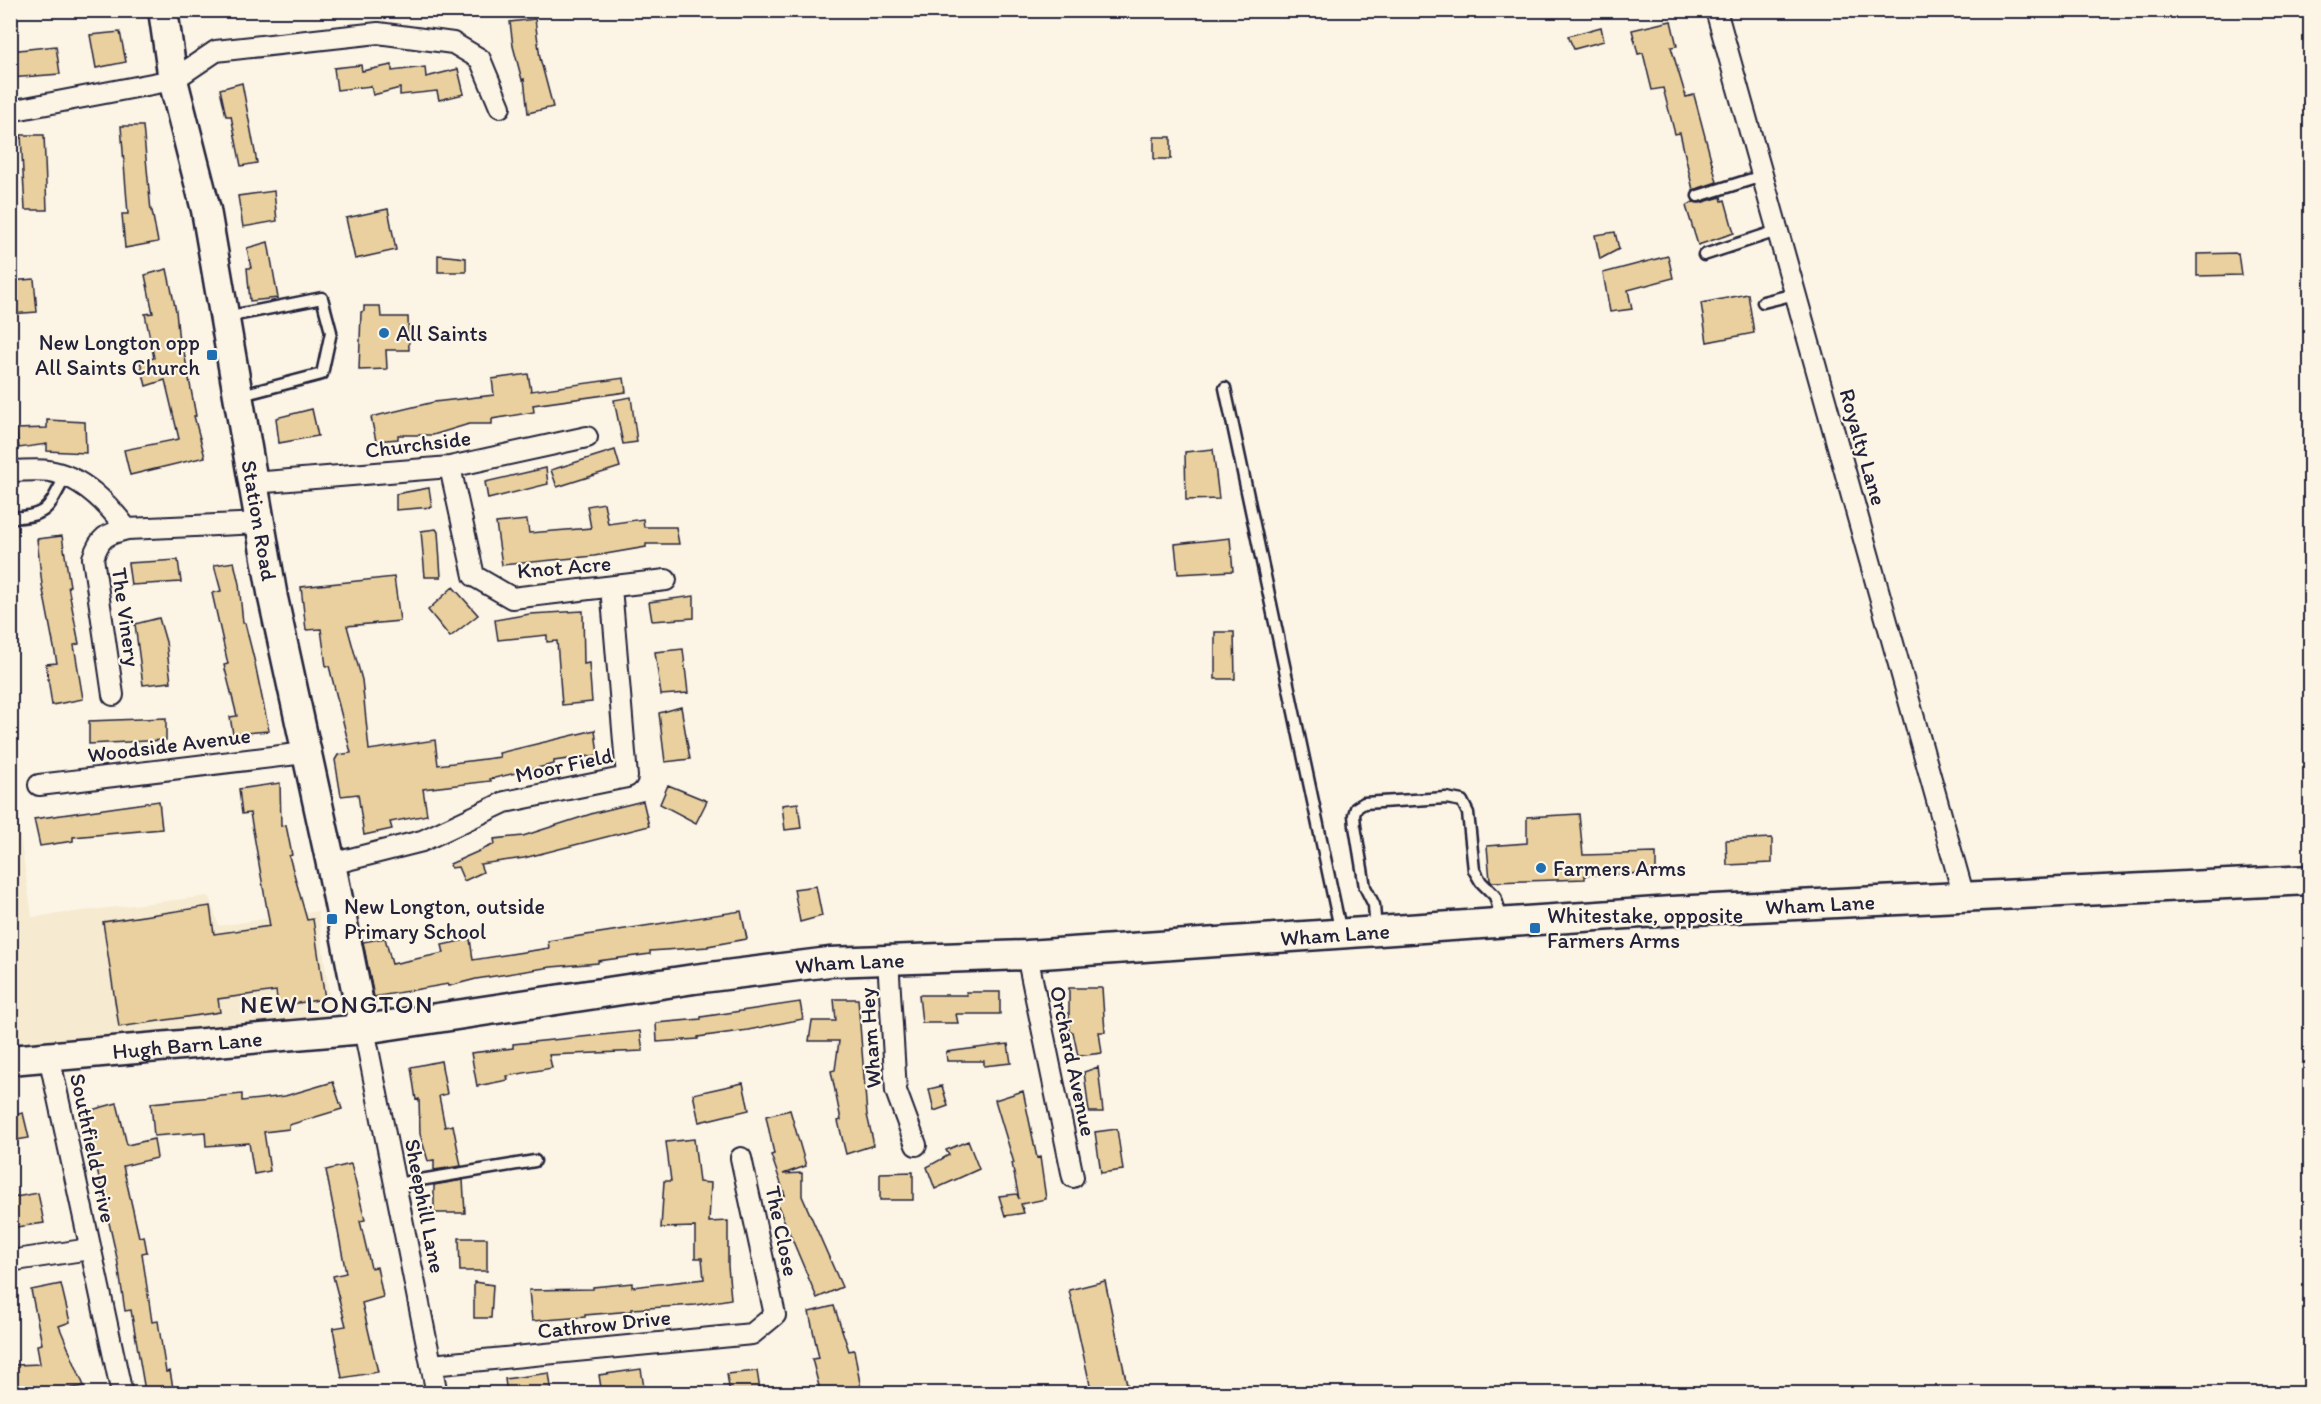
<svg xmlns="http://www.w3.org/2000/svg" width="2321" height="1404" font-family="Itim,sans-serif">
<rect width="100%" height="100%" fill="#fcf5e5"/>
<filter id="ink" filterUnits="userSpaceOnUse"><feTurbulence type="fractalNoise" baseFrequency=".0167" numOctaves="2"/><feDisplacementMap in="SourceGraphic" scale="12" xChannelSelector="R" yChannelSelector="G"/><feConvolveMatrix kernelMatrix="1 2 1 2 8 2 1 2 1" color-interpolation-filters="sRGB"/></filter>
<g filter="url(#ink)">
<path fill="#f6ead0" d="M10 737 11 775 32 917 209 896 219 926 318 911 332 1018 11 1047Z"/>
<path fill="#e9d09e" stroke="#22223b" stroke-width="1.5" d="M535 19 540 58 553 107 528 113 524 79 522 80 513 46 510 22Z
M1671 21 1677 46 1671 47 1686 97 1694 95 1717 182 1693 190 1680 133 1675 134 1663 88 1652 90 1643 53 1638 54 1632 30Z
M1601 27 1604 41 1574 49 1568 36Z
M120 32 126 62 96 68 90 35Z
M56 46 60 74 10 78V51Z
M361 65 362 71 392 65V71L425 67 426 77 458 69 464 94 439 100 437 91 400 95V88L373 95 371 86 337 90 334 68Z
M242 83 257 163 241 166 231 116H226L220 89Z
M121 126H143L151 211H152L158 242 125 248 122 214H128Z
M21 135H44L47 210H25Z
M1154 137H1171V159H1154Z
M274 191 277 221 243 227 238 196Z
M1721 197 1722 201 1725 200 1734 233 1698 245 1686 206 1693 202 1700 203Z
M388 209 396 250 355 259 346 218Z
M1615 232 1619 249 1600 259 1595 235Z
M268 242 278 298 250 301 247 268H251L247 248Z
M2238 253 2241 275 2197 276V254Z
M438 255 466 258V272H438Z
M1668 256 1673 278 1628 290 1632 309 1610 312 1603 273Z
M167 269 176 311 180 353 184 352 196 416H194L205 457 130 475 124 450 179 439 165 380 146 386 140 361 154 358 145 314 153 313 145 275Z
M34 279 37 312 10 314V281Z
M1748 294 1754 333 1707 342 1701 303Z
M364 306H380L381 317H408L409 350H386L387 369 359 370 361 312 364 311Z
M528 374 531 391 624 378 626 392 533 405 534 412 492 419V424H469L433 435H398V439L376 441 371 417 434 402 494 395 492 379Z
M631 397 637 442 623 444 614 400Z
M312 409 318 436 279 443 276 418Z
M47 420 85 422 86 453 47 451V444L19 448 16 429 47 428Z
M1213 449 1219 499 1186 500 1185 452Z
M615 450 620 467 557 487 551 470Z
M546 468 548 484 488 499 485 482Z
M429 488 432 507 396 510V494Z
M604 503 608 524 643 519 644 527H676L679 544H646V547L594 556 502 565 496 523 527 520 529 533 591 528 587 506Z
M436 529 438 532 441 577H425L421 531Z
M62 536 70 586H68L79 644 74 645 83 699 52 705 46 664 57 663 42 585 37 539Z
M1230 538 1233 571 1178 574 1175 544Z
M178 560 181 582 131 585 128 563Z
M234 562 239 584 243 623H245L254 659 269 731 233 734 230 717 237 716 224 665 228 664 212 593 221 591 214 565Z
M394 577 400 621 347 626 362 680 369 750 435 740 438 765 500 757 499 753 595 730 598 755 554 761V764L490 779 491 781 423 789 427 815 390 822 392 829 364 835 358 794 341 796 335 760 338 755 351 753 329 666H326L321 629 306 630 301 587Z
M453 587 478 615 450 637 428 610Z
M694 596V618L652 621 649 602Z
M583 611 584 664 589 663 592 702 562 705 557 641 547 642V635L498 640 495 620 530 614Z
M159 618 166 642 171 682 143 685 135 624Z
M1215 632H1234L1235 679H1215Z
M683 649 688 693 661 695 655 652Z
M681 707 690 759 665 762 659 713Z
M166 718V740L89 744V721Z
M280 783 281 826 286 825 292 855 289 856 307 920 313 919 325 999 278 1006 276 991 218 999 220 1012 119 1027 103 922 210 906 214 934 270 926 250 813 242 814 239 789Z
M668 785 707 801 696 823 660 804Z
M159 801 162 829 73 837V841L40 846 34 819Z
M643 801 649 826 524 858 480 864 483 872 464 881 458 867 451 868 450 864 495 844 494 839 523 836 594 813Z
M798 803 801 828 785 830 782 805Z
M1579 814 1583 855 1656 853V873L1585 875V879L1492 882 1490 880 1487 846 1527 843V817Z
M1772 838V863L1727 865 1726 840Z
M816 886 822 916 800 922 794 889Z
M741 911 747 939 708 946V947L650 951V954L598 961V963L551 967 476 979 449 986 448 984 374 997 363 942 385 938 392 964 444 953 442 945 470 939 473 960 549 948 548 941Z
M1069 988H1102L1105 1032H1099L1102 1053 1078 1056 1073 1032H1069Z
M966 992H1000V1014H956L958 1023H922L919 995H967Z
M834 999H858L867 1115 874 1145 846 1154 838 1121 841 1120 831 1071 835 1070 839 1041H809L812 1021H836Z
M800 1002 803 1019 748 1030 698 1037V1039L657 1042 656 1023 701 1019V1017Z
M640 1031 643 1051 549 1055 552 1068 507 1076 508 1080 477 1086 471 1053 513 1048V1044Z
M1008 1044 1011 1063 984 1066V1061H947L946 1052Z
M441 1061 447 1094 439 1096 445 1127 453 1125 461 1166 434 1170V1160L428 1161 420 1134 419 1099 416 1100 411 1067Z
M1098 1067 1103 1112H1089L1084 1072Z
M333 1082 342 1109 289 1125V1129L264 1132 270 1171 254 1174 249 1143 206 1146 205 1132 154 1136 151 1103 242 1094V1101L285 1096Z
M743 1083 749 1110 699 1122 693 1094Z
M942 1086 948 1106 934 1111 929 1089Z
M1023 1091 1037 1158 1040 1157 1046 1199 1021 1204 1024 1213 1005 1216 999 1196 1017 1194 1019 1199 1012 1163H1014L995 1100Z
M117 1103 127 1145 154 1139 157 1158 123 1166 139 1237 144 1236 147 1252 142 1253 152 1322 158 1321 166 1372 170 1371 173 1388 145 1391 131 1310 125 1311 117 1258 84 1112Z
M790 1110 806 1166 783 1174 802 1173V1196L842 1287 817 1298 775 1199 785 1195 771 1155 774 1154 766 1116Z
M23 1113 29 1138 10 1141V1116Z
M1117 1129 1123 1170 1101 1173 1095 1132Z
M694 1139 699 1182 711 1183 709 1222 728 1221V1266L731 1299 696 1305 632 1309V1311L585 1315V1317L532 1321 529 1290 593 1289V1287L632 1283V1287L704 1279 702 1258H695V1227L661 1228 664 1181H671L666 1142Z
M968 1141 979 1169 935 1189 927 1167 949 1155 946 1150Z
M351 1164 365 1220 360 1221 371 1268 377 1267 383 1297 362 1303 378 1372 342 1378 333 1328 346 1326 333 1276 346 1273 326 1170Z
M913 1172V1200H880V1173Z
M463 1180 465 1213H434V1185Z
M38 1193 44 1223 10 1228V1198Z
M459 1238H487V1271H460Z
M1105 1281 1128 1389 1109 1394H1092L1069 1290Z
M474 1282 493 1285 491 1318H474Z
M61 1284 70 1322 59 1326 84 1386 57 1391 18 1392 15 1365 40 1364 37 1345 42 1344 31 1290Z
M834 1306 849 1351 854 1350 862 1394H821L812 1359 819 1358 809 1312Z
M641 1369 645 1394H602L599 1375Z
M757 1371 760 1390 747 1394H730L727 1374Z
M549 1373 552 1394H507L505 1379Z"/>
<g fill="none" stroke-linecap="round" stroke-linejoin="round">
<defs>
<path id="lane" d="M1698 196 1762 176
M1704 255 1777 231
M1763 302 1795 294
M226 317 322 298 331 332 322 374 238 396
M1225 388 1341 933
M10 518C48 516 48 509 65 477
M1376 931 1374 905 1365 887 1355 826 1354 815 1356 808 1364 803 1446 798 1462 801 1468 813 1474 870 1481 882 1495 896 1502 920
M396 1184 535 1161"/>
<path id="street" d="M1716 10 1964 897
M10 111 173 80 216 51 378 33 453 43 480 59 500 107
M450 467 474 576 512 598 666 580
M10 471C23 471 37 469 49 471 82 476 108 504 127 529L261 523
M253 483 450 467 587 437
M113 695 93 558C100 537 106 534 127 529
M39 785 305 753
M331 864 422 841 505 802 627 777 611 587
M1027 955 1073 1177
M888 959 896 1091 916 1145
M364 1029 437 1394
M49 1056 122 1394
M16 1260 90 1249
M431 1365 752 1334 775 1315 741 1158"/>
<g id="secondary">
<path id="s1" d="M163 10 173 80 206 210 273 598 331 864 364 1029"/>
<path id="s2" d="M10 1060 364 1029 694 979 829 962 1027 955 1672 911 2310 880"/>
</g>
</defs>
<use href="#lane" stroke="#22223b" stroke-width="15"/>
<use href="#street" stroke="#22223b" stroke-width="24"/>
<use href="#secondary" stroke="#22223b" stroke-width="33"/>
<use href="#lane" stroke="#fcf5e5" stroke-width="10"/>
<use href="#street" stroke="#fcf5e5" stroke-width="20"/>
<use href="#secondary" stroke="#fcf5e5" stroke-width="28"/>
</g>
</g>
<g fill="#1f6fb2" stroke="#fcf5e5" stroke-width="2">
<circle cx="384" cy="333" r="6"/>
<rect x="206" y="349" width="12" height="12" rx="3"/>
<circle cx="1541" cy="868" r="6"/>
<rect x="326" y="913" width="12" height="12" rx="3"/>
<rect x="1529" y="922" width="12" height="12" rx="3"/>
</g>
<g text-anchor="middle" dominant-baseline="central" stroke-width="4.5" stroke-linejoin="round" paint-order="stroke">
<g font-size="22" fill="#22223b" stroke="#fcf5e5" text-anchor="start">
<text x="396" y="333">All Saints</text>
<text x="200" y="342" text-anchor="end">New Longton opp<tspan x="200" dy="25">All Saints Church</tspan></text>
<text x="1553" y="868">Farmers Arms</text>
<text x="344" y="906">New Longton, outside<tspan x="344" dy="25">Primary School</tspan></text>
<text x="1547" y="915">Whitestake, opposite<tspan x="1547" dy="25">Farmers Arms</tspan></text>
</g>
<g font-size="22" fill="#22223b" stroke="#fcf5e5">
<text transform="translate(418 444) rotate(-7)">Churchside</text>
<text transform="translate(1863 447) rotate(74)">Royalty Lane</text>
<text stroke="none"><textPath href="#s1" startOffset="520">Station Road</textPath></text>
<text transform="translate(564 567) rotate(-5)">Knot Acre</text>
<text transform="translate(126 617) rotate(82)">The Vinery</text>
<text transform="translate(169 745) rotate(-7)">Woodside Avenue</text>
<text transform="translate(564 765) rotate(-12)">Moor Field</text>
<text stroke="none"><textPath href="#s2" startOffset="1818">Wham Lane</textPath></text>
<text stroke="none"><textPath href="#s2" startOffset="1332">Wham Lane</textPath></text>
<text stroke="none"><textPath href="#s2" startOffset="846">Wham Lane</textPath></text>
<text transform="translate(870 1038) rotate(-94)">Wham Hey</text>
<text stroke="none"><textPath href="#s2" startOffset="178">Hugh Barn Lane</textPath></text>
<text transform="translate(1073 1061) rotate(78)">Orchard Avenue</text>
<text transform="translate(93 1148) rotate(78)">Southfield Drive</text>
<text transform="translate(425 1206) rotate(79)">Sheephill Lane</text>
<text transform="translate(782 1231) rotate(78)">The Close</text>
<text transform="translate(604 1324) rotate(-6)">Cathrow Drive</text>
</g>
<g font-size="26" letter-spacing="1.5" fill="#22223b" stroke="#fcf5e5">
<text x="337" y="1004">NEW LONGTON</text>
</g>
</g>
<rect width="2321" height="1404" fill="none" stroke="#fcf5e5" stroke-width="36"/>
<rect x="18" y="18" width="2285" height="1368" fill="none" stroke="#22223b" stroke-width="2" filter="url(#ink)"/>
</svg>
